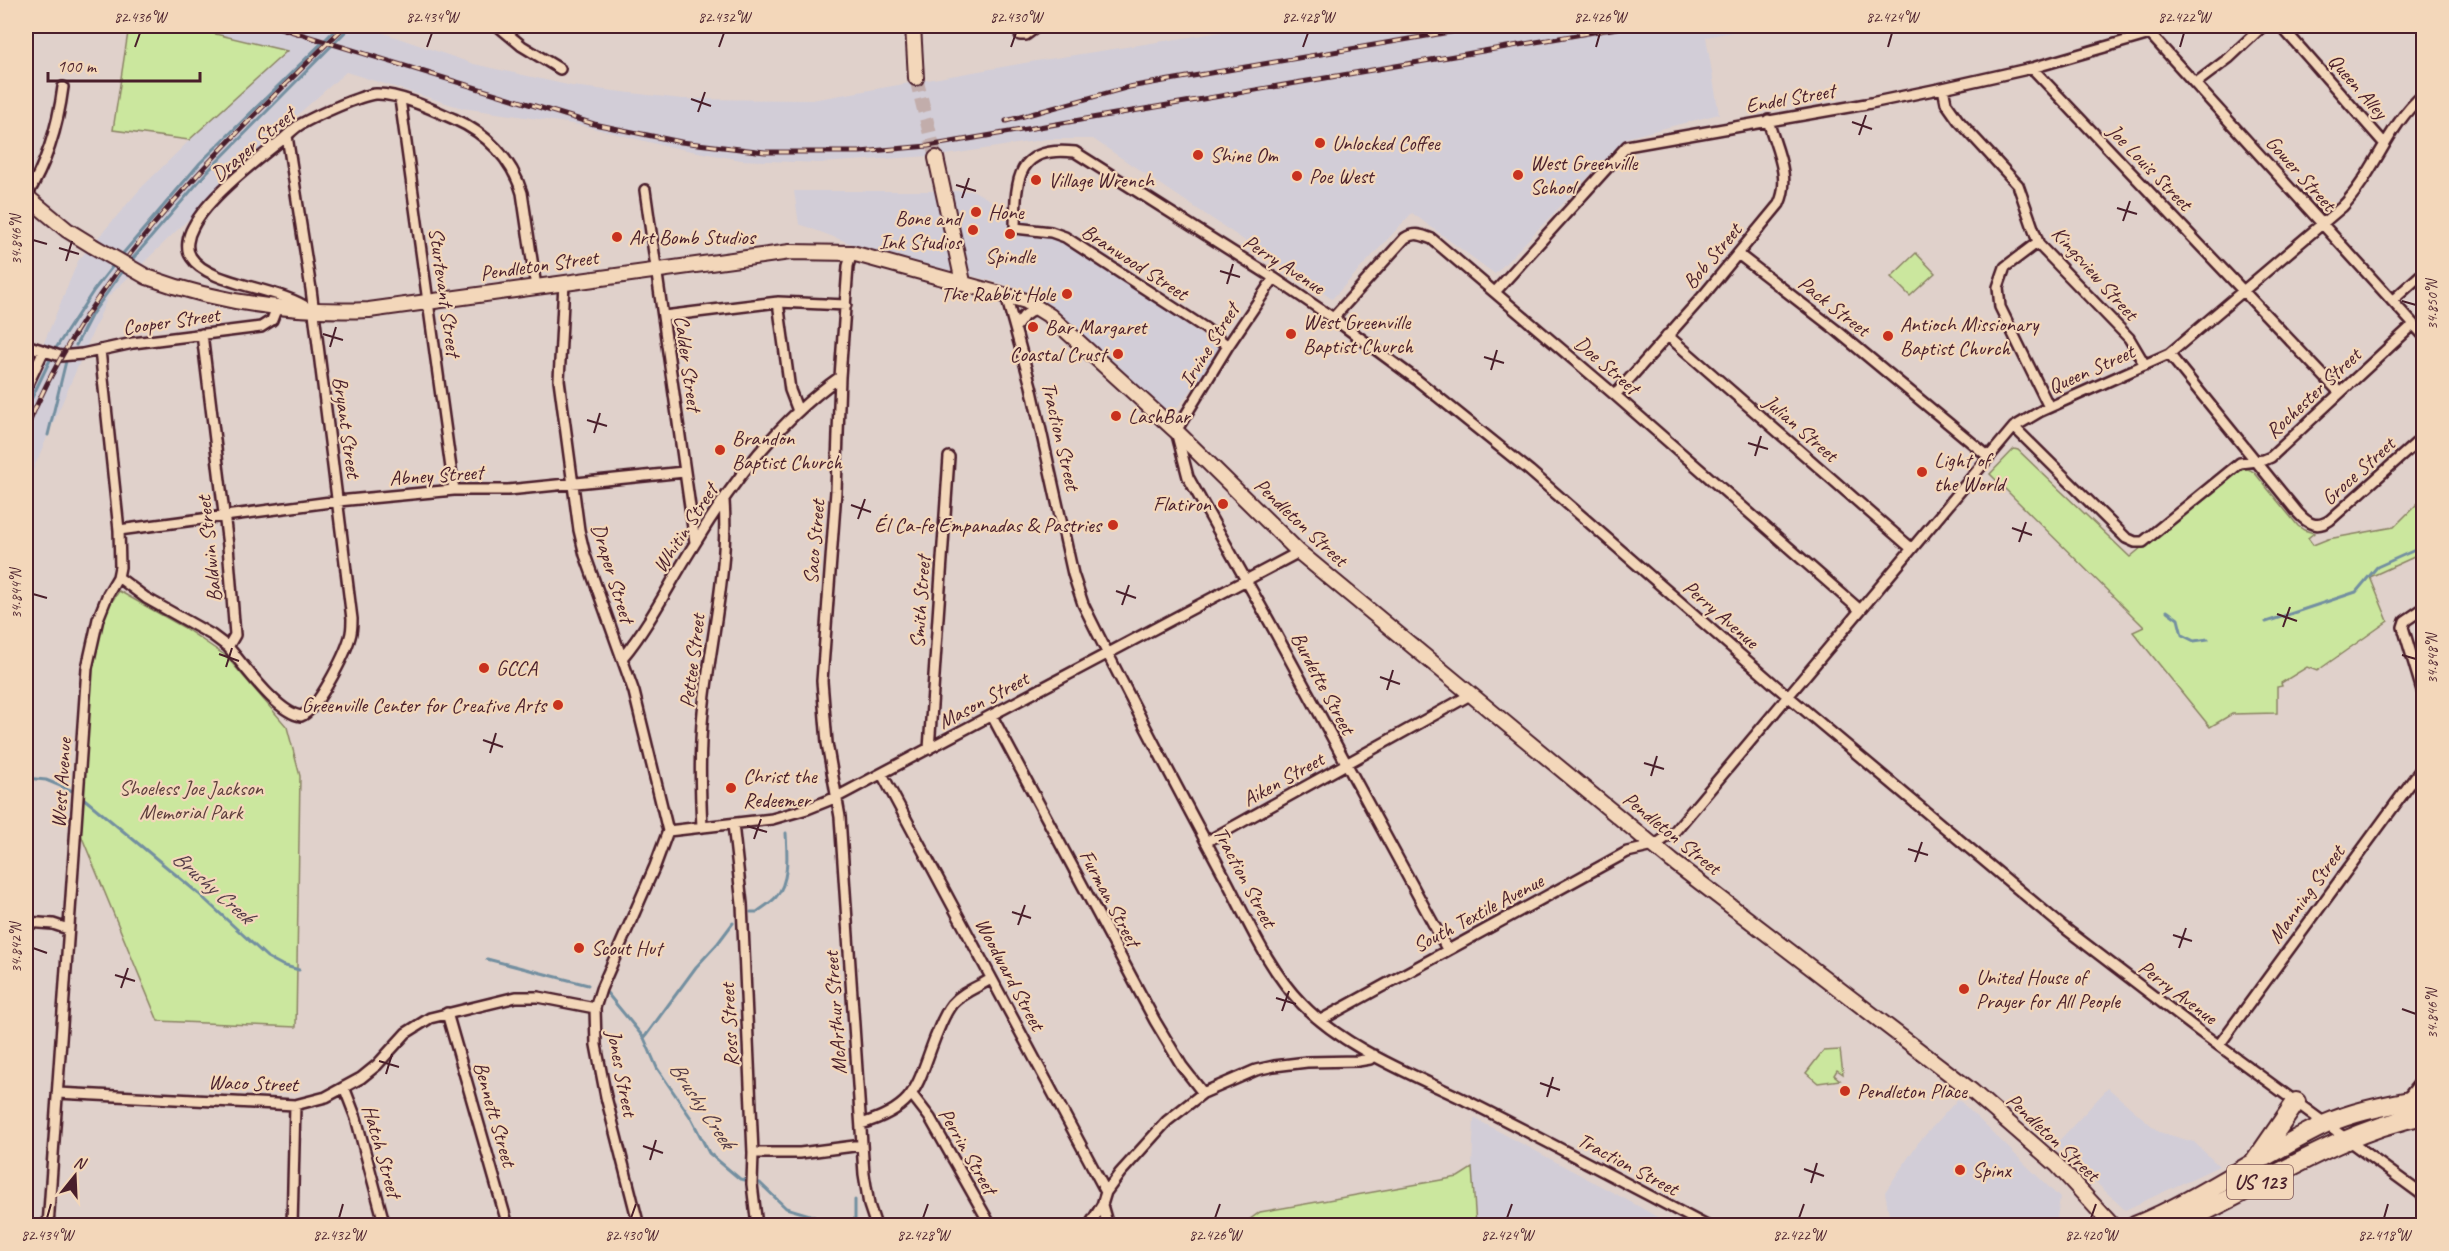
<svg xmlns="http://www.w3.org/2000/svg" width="2449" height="1251" font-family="Caveat,sans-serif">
<rect width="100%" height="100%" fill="#e0d1cb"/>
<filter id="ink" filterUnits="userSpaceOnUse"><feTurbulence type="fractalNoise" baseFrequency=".0167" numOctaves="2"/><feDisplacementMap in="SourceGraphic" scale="12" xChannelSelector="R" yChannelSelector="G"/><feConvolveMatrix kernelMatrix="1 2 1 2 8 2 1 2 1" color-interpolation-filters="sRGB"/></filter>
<g filter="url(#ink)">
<path fill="#d2cdd7" d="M182 26H371L369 28 474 64 572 86 682 99 812 100 1036 61 1260 26H1764L1706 37 1719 114 1626 138 1495 274 1412 213 1332 299 1093 139H1048L946 155 820 163 741 160 665 146 580 125 462 108 346 72 286 125 108 297 26 486V386L78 261 141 188 201 129 287 52Z
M794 191H974L1095 259 1224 351 1171 415 1019 288 863 248 799 224Z
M2108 1088 2159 1132 2194 1142 2219 1166 2125 1210 2056 1144Z
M1958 1099 2060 1198 2056 1225H1891L1885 1192 1918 1143Z
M1474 1118 1638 1206 1671 1225H1476L1472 1168Z"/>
<path fill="#cbe79e" stroke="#8a8364" stroke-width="1.5" d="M129 26H182L287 51 189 140 113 130Z
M1916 253 1935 273 1910 296 1891 277Z
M2014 449 2018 450 2130 557 2195 503 2239 470 2248 469 2254 472 2298 526 2304 530 2314 533 2308 538 2313 545 2328 539 2394 527 2423 498V553L2370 577 2388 621 2317 671 2307 667 2281 683 2282 686 2277 687V713L2232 714 2210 727 2133 632 2144 627 1990 474Z
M119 591 183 627 226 656 287 727 300 776 296 1027 158 1021 81 835 83 772 90 673 95 643 106 610Z
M1840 1050 1843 1074 1837 1070 1834 1075 1840 1080 1818 1083 1806 1073 1823 1051Z
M1472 1168 1476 1225H1242L1260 1212 1458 1177Z"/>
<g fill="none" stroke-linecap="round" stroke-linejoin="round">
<path stroke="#738fa0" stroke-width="3" d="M120 257 200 163 339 26
M129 263 207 172 351 26
M76 345 92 314 125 268
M56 348 94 290 116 262
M26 410 50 360
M48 435 66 361
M2167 611 2178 619 2182 635 2194 641 2208 639
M2266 622 2356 592 2377 567 2424 546
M26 778 46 780 75 792
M82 797 199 894 267 957 282 965 299 970
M751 912H757C763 907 771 903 776 897 790 881 787 853 786 833
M487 959 588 985
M607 993 644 1038 657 1068 691 1118 709 1153 740 1179 760 1183 786 1208 813 1216 826 1226
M644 1038 696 967 718 943 733 923
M855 1226V1200"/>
<path stroke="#c2adab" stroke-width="14" stroke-dasharray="14 7" stroke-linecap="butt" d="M916 78 936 158"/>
<defs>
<path id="street" d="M498 26 522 46 560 69
M1019 26 1020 35H1026L1038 26
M2281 26 2384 143
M2032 68 2340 393
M2196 83 2229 58 2263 26
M1943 88 1946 103 1958 120 2018 185 2039 245 2129 338 2145 365
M400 99 454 490
M645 190 695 542
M26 197C47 163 58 126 63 87
M2038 242 2005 267 1998 287 2000 307 2049 407
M852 253 848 266 840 377 836 491 822 681 827 743 840 817 864 1174 869 1205 876 1226
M1738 254 1836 330 1989 457
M1274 278 1228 346 1176 431 1188 477 1269 621 1447 949
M564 283 559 380 579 530 585 555 634 692 668 831
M1495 292 1627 146 1866 104 1943 88 2032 68 2150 34 2424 336
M1006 296 1031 386 1073 574 1083 604C1127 694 1174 782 1221 870 1246 916 1266 967 1302 1004 1346 1050 1417 1076 1473 1104 1551 1143 1629 1185 1707 1226
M2392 301 2424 272
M778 302 790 390 798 411
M309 309C279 287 208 285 191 257 185 249 188 236 193 227 208 197 257 160 283 139 289 134 294 128 301 124 316 116 360 95 376 94 398 93 434 110 454 119 486 133 512 159 522 193L536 287
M664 316 778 302 846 305
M1333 318 1405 238C1415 232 1422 235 1432 239L1615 395 1860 610
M1015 328 1024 316 1037 307
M202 334 228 546 235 635 228 647C245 666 277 713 301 716 317 711 345 655 350 637 352 631 352 625 352 619L311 289 287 136
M1667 335 1911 548
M26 345 60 356 82 354 133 343 261 327 272 320 277 307
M1228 346 1205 328 1065 237 1051 232 1015 228C1016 181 1015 145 1075 152L1274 278 1333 318 1417 380 1530 471 1776 686 2062 926 2199 1031 2424 1196
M2169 354 2298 513C2308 524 2317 529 2330 520L2424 436
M26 388 43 352
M1615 395 1703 296 1779 204C1792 177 1775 147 1768 120
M2014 427 2126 538 2135 542H2143L2240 463 2264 460 2271 457 2413 325
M119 530 338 501 454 490H508L684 472
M118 577 146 598 212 635 228 647
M2424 608 2405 621 2403 627 2424 697
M623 657C651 623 670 582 694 545 732 482 779 420 840 377
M992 716 1155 1021 1182 1066 1203 1093
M929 749 949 457
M882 774 1106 1192
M733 824 742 904 753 1153 752 1184 757 1226
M702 827C700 788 699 750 703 712 710 642 729 571 724 501
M668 831 772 819 807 809 837 797 1299 552
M1206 842 1470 695
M26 922 53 924 68 929
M447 1013 508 1226
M1321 1020 1627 852 1654 846 1675 831 2014 427 2041 411 2169 354 2342 207C2375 173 2387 126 2424 94
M2219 1045 2424 765
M344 1087 356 1118 385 1226
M57 1093 295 1105 326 1097 361 1078 377 1065 406 1033 430 1018 516 997H538L595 1008
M913 1096 930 1118 991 1226
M2406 1100 2424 1077
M861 1124C917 1107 916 1087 935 1038 940 1026 944 1014 952 1004 962 992 978 987 991 979
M753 1153H800L862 1145
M1102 1205 1108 1226
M48 1226 87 668 98 619 108 594 118 577 120 567 119 530 100 350
M292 1226 295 1105
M639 1226 606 1097 596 1045 595 1008 601 989 655 866 668 831
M1089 1226 1102 1205 1106 1192 1120 1173 1167 1121 1203 1093 1256 1070 1274 1066 1307 1062 1358 1061 1370 1059 1374 1055"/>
<path id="secondary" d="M913 26 916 78
M936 158 963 282
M26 196 67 230 93 246
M147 277C218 303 293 313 369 310L790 252 852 253 1026 301 1050 316 1176 431 1299 552 1672 861 1972 1091 2057 1165 2113 1226"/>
<path id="highway" d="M2256 1160 2296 1102
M2135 1226C2202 1199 2260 1155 2326 1124 2357 1110 2391 1105 2424 1098
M2173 1226C2257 1190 2332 1134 2424 1115"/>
</defs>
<use href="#street" stroke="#4a1f2b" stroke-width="14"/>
<use href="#secondary" stroke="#4a1f2b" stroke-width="18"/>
<use href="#highway" stroke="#4a1f2b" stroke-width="22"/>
<use href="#street" stroke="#f3d7ba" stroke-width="9"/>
<use href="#secondary" stroke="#f3d7ba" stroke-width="14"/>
<use href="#highway" stroke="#f3d7ba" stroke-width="18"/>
<defs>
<path id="rail" d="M274 26 594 124 681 142 765 152H860L928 146 1629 26
M1006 121 1129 87 1485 26
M26 430C92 267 223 146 345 26"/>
</defs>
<use href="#rail" stroke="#4a1f2b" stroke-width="5"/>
<use href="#rail" stroke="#f3d7ba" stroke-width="3" stroke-dasharray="9" stroke-linecap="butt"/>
<defs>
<path id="secondary-bridge" d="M93 246 147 277"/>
</defs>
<use href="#secondary-bridge" stroke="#4a1f2b" stroke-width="18" stroke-linecap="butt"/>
<use href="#secondary-bridge" stroke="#f3d7ba" stroke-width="14"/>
</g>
</g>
<path fill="none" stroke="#4a1f2b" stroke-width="2" d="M135 47 140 33M427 47 432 33M719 47 724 33M1011 47 1016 33M1303 47 1308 33M1596 47 1600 33M1888 47 1892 33M2180 47 2184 33M691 99 711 106M698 112 705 92M1852 122 1872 129M1859 135 1866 115M956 185 976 191M962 198 969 178M2117 208 2137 214M2123 221 2130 201M33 240 47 244M59 248 79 254M66 261 72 241M1220 271 1240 277M1227 284 1233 264M2402 301 2416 305M323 334 343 340M330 347 336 327M1484 357 1504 363M1491 370 1497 350M587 420 607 426M594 433 600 413M1748 443 1768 449M1755 456 1761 436M851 505 871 512M858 519 865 499M2012 528 2032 535M2019 542 2026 522M1116 591 1136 598M33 594 47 598M1122 605 1129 585M2277 614 2297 621M2283 627 2290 607M219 654 239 661M2402 655 2416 659M226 667 232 648M1380 677 1400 684M1387 690 1393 670M483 740 503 747M490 753 496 733M1644 763 1664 769M1651 776 1657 756M747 826 767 832M754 839 761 819M1908 849 1928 855M1915 862 1922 842M1012 912 1031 918M1018 925 1025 905M2173 935 2192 941M33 948 47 953M2179 948 2186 928M115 975 135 981M121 988 128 968M1276 998 1296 1004M2402 1009 2416 1014M1282 1011 1289 991M379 1061 399 1067M386 1074 392 1054M1540 1083 1560 1090M1547 1097 1553 1077M643 1146 663 1153M650 1160 656 1140M1804 1169 1824 1176M1811 1183 1817 1163M47 1218 51 1204M339 1218 343 1204M631 1218 636 1204M923 1218 928 1204M1215 1218 1220 1204M1507 1218 1512 1204M1799 1218 1804 1204M2091 1218 2096 1204M2384 1218 2388 1204"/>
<g fill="#c8321e" stroke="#f3d7ba" stroke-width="2">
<circle cx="1320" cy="143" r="6"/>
<circle cx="1198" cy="155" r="6"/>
<circle cx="1518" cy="175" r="6"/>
<circle cx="1297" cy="176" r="6"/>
<circle cx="1036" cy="180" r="6"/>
<circle cx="976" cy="212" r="6"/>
<circle cx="973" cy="230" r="6"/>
<circle cx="1010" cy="234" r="6"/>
<circle cx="617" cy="237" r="6"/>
<circle cx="1067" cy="294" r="6"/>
<circle cx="1033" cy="327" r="6"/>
<circle cx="1291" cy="334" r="6"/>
<circle cx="1888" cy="336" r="6"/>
<circle cx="1118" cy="354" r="6"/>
<circle cx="1116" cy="416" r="6"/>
<circle cx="720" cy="450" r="6"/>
<circle cx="1922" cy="472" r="6"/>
<circle cx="1223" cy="504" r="6"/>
<circle cx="1113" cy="525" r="6"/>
<circle cx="484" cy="668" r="6"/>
<circle cx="558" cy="705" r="6"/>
<circle cx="731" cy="788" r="6"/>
<circle cx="579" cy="948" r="6"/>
<circle cx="1964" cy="989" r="6"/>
<circle cx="1845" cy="1091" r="6"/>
<circle cx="1960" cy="1170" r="6"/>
</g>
<g text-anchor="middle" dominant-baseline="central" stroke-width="4.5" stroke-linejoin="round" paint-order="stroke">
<rect fill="#f3d7ba" stroke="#7d5656" stroke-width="1.5" x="2227" y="1165" width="66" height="34" rx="4.5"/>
<g font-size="20" font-weight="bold" fill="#4a1f2b">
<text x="2260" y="1182">US 123</text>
</g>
<g font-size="21" fill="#4a1f2b" stroke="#f3d7ba">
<text transform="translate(2358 86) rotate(49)">Queen Alley</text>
<text transform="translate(1790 98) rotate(-10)">Endel Street</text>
<text transform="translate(253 144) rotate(-40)">Draper Street</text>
<text transform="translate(2150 167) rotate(46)">Joe Louis Street</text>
<text transform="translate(2301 173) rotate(48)">Gower Street</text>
<text transform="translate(1712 256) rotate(-50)">Bob Street</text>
<text transform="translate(1135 262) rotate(33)">Branwood Street</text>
<text transform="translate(1284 264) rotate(33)">Perry Avenue</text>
<text transform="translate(539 265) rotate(-8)">Pendleton Street</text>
<text transform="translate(2095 273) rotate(48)">Kingsview Street</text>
<text transform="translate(445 292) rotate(82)">Sturtevant Street</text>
<text transform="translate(1834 306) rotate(38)">Pack Street</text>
<text transform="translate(171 321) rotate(-8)">Cooper Street</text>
<text transform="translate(1209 345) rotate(-58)">Irvine Street</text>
<text transform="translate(688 363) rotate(82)">Calder Street</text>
<text transform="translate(1607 365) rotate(41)">Doe Street</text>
<text transform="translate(2091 369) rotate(-24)">Queen Street</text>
<text transform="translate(2313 393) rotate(-43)">Rochester Street</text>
<text transform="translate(347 427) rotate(82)">Bryant Street</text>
<text transform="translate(1801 428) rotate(41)">Julian Street</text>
<text transform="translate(1061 436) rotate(77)">Traction Street</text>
<text transform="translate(2358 471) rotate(-42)">Groce Street</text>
<text transform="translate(436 475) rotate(-4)">Abney Street</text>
<text transform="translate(1301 522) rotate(43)">Pendleton Street</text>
<text transform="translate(685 528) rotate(-57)">Whitin Street</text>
<text transform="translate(814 542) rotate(-85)">Saco Street</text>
<text transform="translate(209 549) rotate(-96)">Baldwin Street</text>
<text transform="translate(613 573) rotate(73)">Draper Street</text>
<text transform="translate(920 602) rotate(-86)">Smith Street</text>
<text transform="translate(1721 614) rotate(41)">Perry Avenue</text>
<text transform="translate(692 661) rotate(-83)">Pettee Street</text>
<text transform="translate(1323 683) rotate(62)">Burdette Street</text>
<text transform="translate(983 700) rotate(-28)">Mason Street</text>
<text transform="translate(1283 779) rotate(-29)">Aiken Street</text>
<text transform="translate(61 783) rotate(-86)">West Avenue</text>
<text transform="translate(1672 833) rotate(39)">Pendleton Street</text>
<text transform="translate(1245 877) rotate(62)">Traction Street</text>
<text transform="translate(2306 894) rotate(-54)">Manning Street</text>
<text transform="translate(1110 898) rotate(62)">Furman Street</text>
<text transform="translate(1478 913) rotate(-28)">South Textile Avenue</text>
<text transform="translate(1010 974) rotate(62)">Woodward Street</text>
<text transform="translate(2178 992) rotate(37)">Perry Avenue</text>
<text transform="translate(835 1013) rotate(-94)">McArthur Street</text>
<text transform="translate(729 1025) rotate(-93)">Ross Street</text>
<text transform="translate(622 1073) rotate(79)">Jones Street</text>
<text transform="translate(253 1083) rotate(2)">Waco Street</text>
<text transform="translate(495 1114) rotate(74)">Bennett Street</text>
<text transform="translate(2053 1137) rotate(43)">Pendleton Street</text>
<text transform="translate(382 1151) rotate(74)">Hatch Street</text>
<text transform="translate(968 1151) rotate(60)">Perrin Street</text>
<text transform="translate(1628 1164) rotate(28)">Traction Street</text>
</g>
<g font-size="21" fill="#4a1f2b" stroke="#f3d7ba" text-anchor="start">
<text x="1332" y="143">Unlocked Coffee</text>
<text x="1210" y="155">Shine Om</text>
<text x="1530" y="163">West Greenville<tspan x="1530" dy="24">School</tspan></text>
<text x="1309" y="176">Poe West</text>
<text x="1048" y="180">Village Wrench</text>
<text x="988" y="212">Hone</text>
<text x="961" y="218" text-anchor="end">Bone and<tspan x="961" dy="24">Ink Studios</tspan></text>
<text x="629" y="237">Art Bomb Studios</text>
<text x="1010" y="256" text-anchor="middle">Spindle</text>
<text x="1055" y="294" text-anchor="end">The Rabbit Hole</text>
<text x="1303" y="322">West Greenville<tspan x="1303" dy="24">Baptist Church</tspan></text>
<text x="1900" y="324">Antioch Missionary<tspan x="1900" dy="24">Baptist Church</tspan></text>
<text x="1045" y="327">Bar Margaret</text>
<text x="1106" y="354" text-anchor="end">Coastal Crust</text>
<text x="1128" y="416">LashBar</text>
<text x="732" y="438">Brandon<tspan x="732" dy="24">Baptist Church</tspan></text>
<text x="1934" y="460">Light of<tspan x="1934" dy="24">the World</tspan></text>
<text x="1211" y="504" text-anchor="end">Flatiron</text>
<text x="1101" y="525" text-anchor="end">Él Ca-fe Empanadas &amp; Pastries</text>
<text x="496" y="668">GCCA</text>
<text x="546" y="705" text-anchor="end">Greenville Center for Creative Arts</text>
<text x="743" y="776">Christ the<tspan x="743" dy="24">Redeemer</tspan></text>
<text x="591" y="948">Scout Hut</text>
<text x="1976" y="977">United House of<tspan x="1976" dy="24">Prayer for All People</tspan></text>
<text x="1857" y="1091">Pendleton Place</text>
<text x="1972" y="1170">Spinx</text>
</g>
<g font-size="21" fill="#5d3d3c" stroke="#f3d7ba">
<text x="191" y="788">Shoeless Joe Jackson<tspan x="191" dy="24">Memorial Park</tspan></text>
</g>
<g font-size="22" font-style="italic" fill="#543b48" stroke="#f3d7ba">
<text transform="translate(213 887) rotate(41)">Brushy Creek</text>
<text transform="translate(702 1105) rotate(56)">Brushy Creek</text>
</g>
</g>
<rect width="2449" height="1251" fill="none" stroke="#f3d7ba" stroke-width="66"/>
<g transform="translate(75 1176) rotate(18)" stroke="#f3d7ba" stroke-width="4.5" paint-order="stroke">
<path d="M0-4.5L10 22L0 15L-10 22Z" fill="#4a1f2b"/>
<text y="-9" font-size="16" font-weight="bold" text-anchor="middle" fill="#4a1f2b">N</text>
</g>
<path d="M48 72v9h152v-9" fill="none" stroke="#4a1f2b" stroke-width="3"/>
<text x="57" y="72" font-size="18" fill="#4a1f2b" stroke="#f3d7ba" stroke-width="4.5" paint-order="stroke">100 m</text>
<rect x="33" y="33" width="2383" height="1185" fill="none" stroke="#4a1f2b" stroke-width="2"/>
<g font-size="15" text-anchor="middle" fill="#4a1f2b">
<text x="140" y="22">82.436°W</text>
<text x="432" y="22">82.434°W</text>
<text x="724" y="22">82.432°W</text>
<text x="1016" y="22">82.430°W</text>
<text x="1308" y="22">82.428°W</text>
<text x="1600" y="22">82.426°W</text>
<text x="1892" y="22">82.424°W</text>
<text x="2184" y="22">82.422°W</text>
<text transform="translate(16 240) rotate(-90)" y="5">34.846°N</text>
<text transform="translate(2432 305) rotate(-90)" y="5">34.850°N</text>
<text transform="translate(16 594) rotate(-90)" y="5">34.844°N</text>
<text transform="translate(2432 659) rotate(-90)" y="5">34.848°N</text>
<text transform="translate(16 948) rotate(-90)" y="5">34.842°N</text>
<text transform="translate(2432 1014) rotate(-90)" y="5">34.846°N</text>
<text x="47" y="1240">82.434°W</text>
<text x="339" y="1240">82.432°W</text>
<text x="631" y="1240">82.430°W</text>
<text x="923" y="1240">82.428°W</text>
<text x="1215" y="1240">82.426°W</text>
<text x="1507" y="1240">82.424°W</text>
<text x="1799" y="1240">82.422°W</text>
<text x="2091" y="1240">82.420°W</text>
<text x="2384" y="1240">82.418°W</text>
</g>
</svg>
